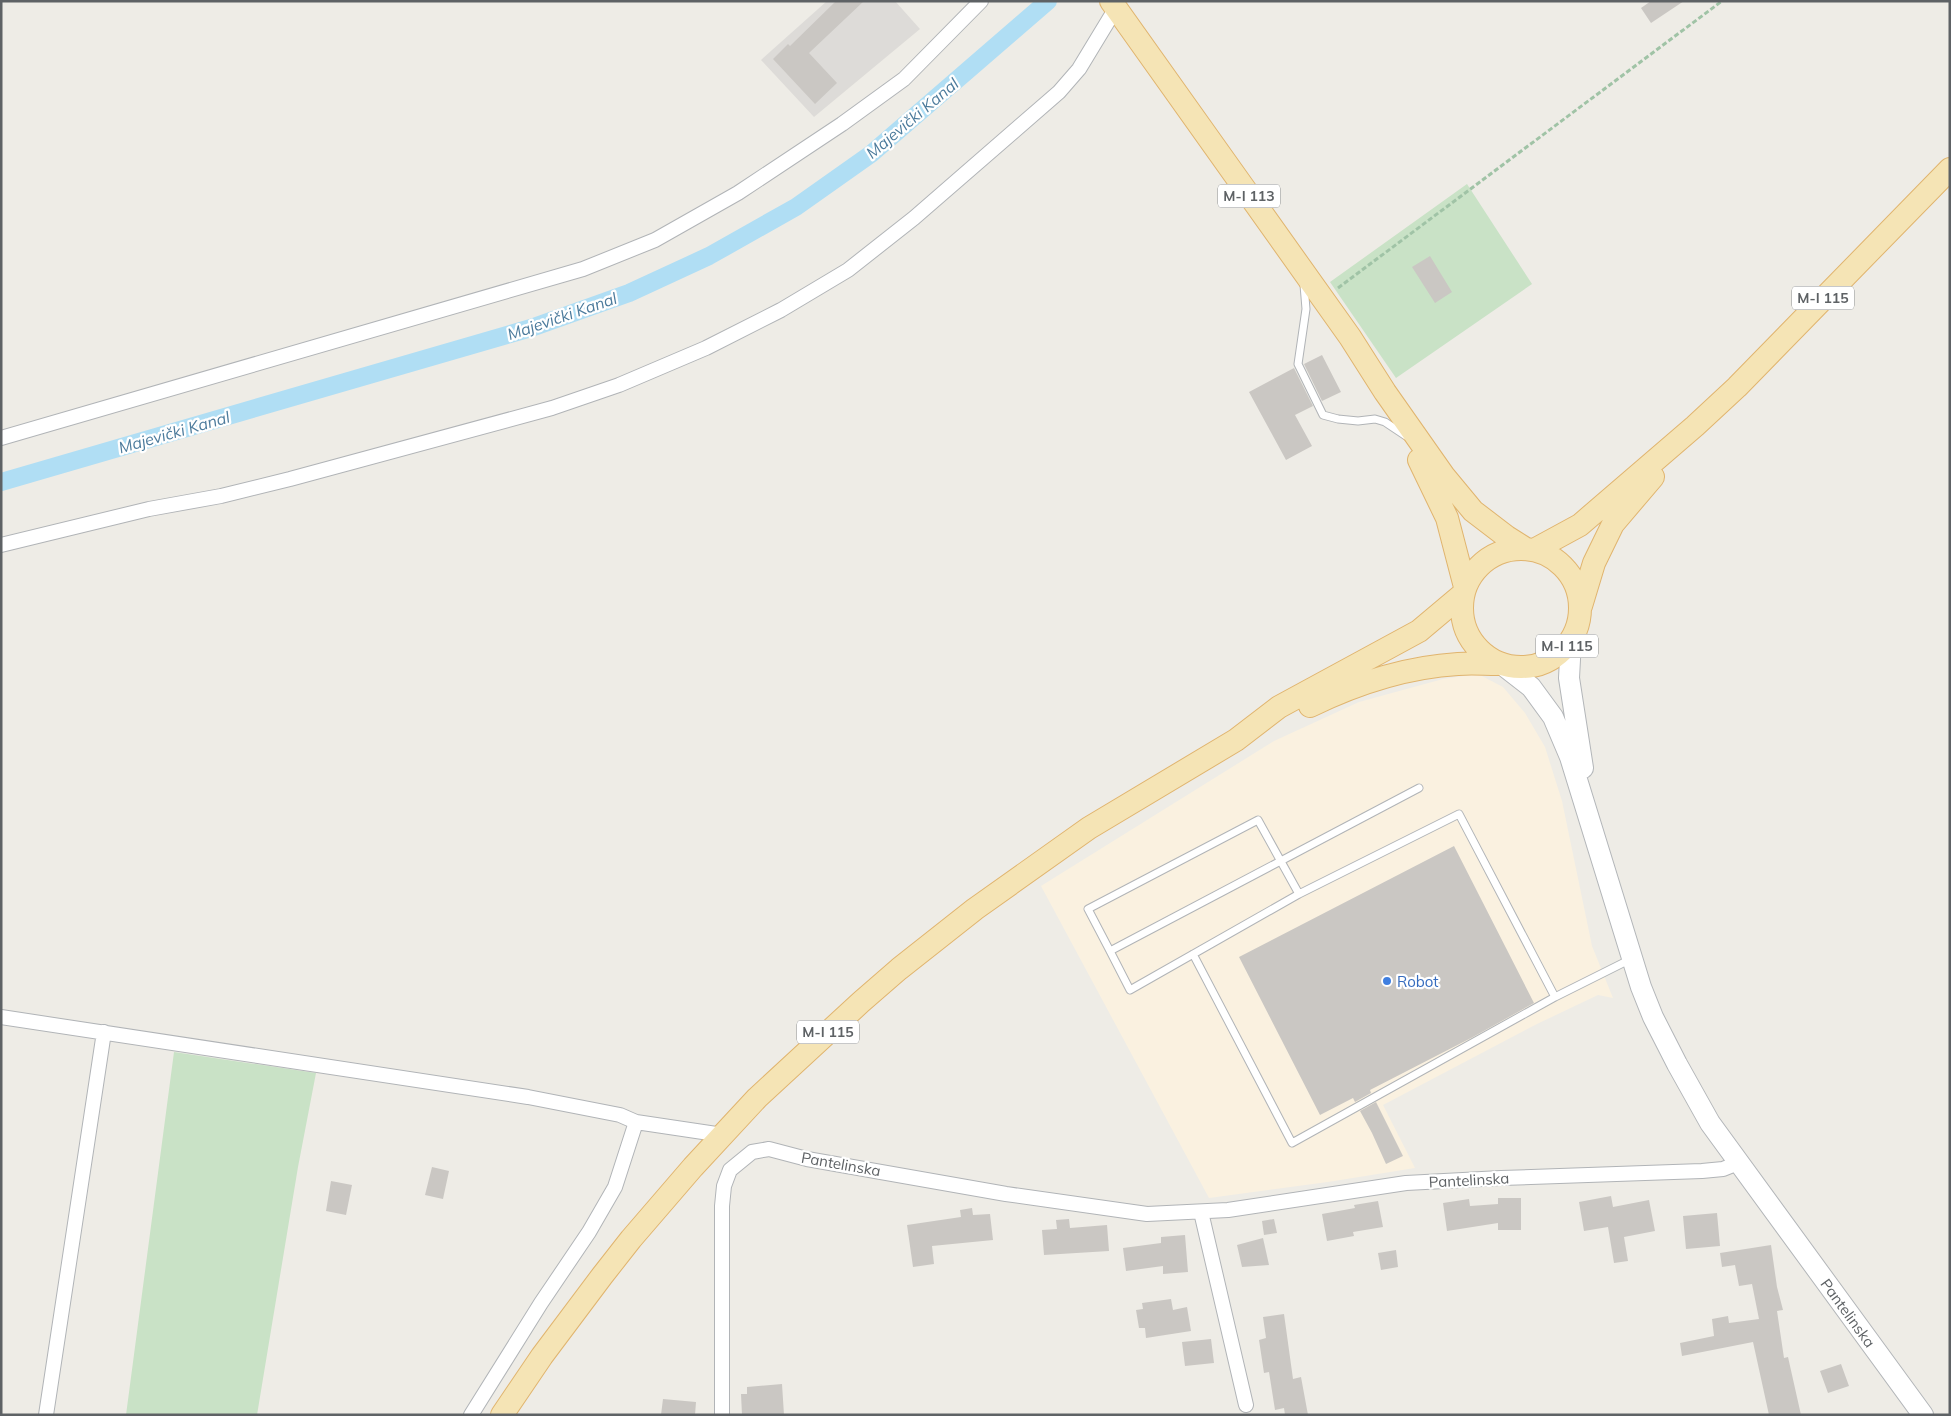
<svg xmlns="http://www.w3.org/2000/svg" width="1951" height="1416" font-family="Mulish,sans-serif">
<rect width="100%" height="100%" fill="#eeece6"/>
<path fill="#faf1e0" d="M1478 674 1503 687 1525 713 1545 747 1562 801 1592 946 1613 998 1598 995 1537 1024 1383 1105 1415 1168 1328 1182 1209 1198 1041 886 1274 741 1359 702 1443 679Z"/>
<path fill="#dddbd8" d="M827 1H895L920 29 814 117 761 60Z"/>
<path fill="#c9e2c6" d="M1467 184 1532 284 1396 378 1330 282Z
M174 1052 316 1073 298 1167 257 1415H126Z"/>
<g fill="none" stroke-linecap="round" stroke-linejoin="round">
<path stroke="#b0def4" stroke-width="18" d="M1 482 531 328 629 293 709 256 796 207 871 154 1048 1"/>
</g>
<path fill="#cac7c3" d="M836 1H864L809 53 837 83 815 104 773 59 788 44 790 46Z
M1651 1H1684L1651 23 1641 8Z
M1430 256 1452 292 1435 303 1412 267Z
M1322 355 1341 392 1322 401 1304 364Z
M1294 368 1313 406 1295 415 1312 446 1286 460 1249 392Z
M1454 846 1534 1003 1473 1037 1370 1090 1371 1093 1355 1102 1353 1098 1320 1115 1239 957Z
M1376 1102 1403 1156 1386 1164 1372 1133 1360 1111Z
M432 1167 449 1171 443 1199 425 1195Z
M331 1181 352 1185 346 1215 326 1211Z
M1611 1196 1613 1207 1649 1200 1655 1231 1624 1237 1628 1261 1614 1263 1608 1227 1584 1231 1579 1202Z
M1498 1198H1521V1230H1498V1223L1447 1231 1443 1203 1469 1199 1470 1206 1498 1204Z
M1378 1201 1383 1227 1353 1232 1354 1236 1327 1241 1322 1214 1355 1208 1354 1205Z
M972 1208 973 1215 990 1214 993 1240 932 1246 934 1264 913 1267 907 1225 961 1217 960 1210Z
M1717 1213 1720 1246 1686 1249 1683 1216Z
M1069 1219 1070 1228 1107 1225 1109 1251 1044 1255 1042 1230 1057 1229 1056 1220Z
M1274 1219 1277 1233 1264 1235 1262 1221Z
M1185 1235 1188 1272 1163 1274V1266L1126 1271 1123 1248 1161 1243V1237Z
M1263 1238 1269 1265 1242 1267 1237 1245Z
M1771 1245 1777 1287 1783 1310 1777 1311 1784 1358 1788 1357 1801 1415H1769L1753 1342 1682 1356 1680 1343 1714 1336 1712 1319 1728 1316 1729 1323 1759 1319 1752 1284 1739 1286 1735 1265 1722 1267 1720 1253Z
M1396 1250 1398 1267 1381 1270 1378 1253Z
M1171 1299 1173 1310 1187 1307 1191 1331 1146 1338 1145 1328H1139L1136 1310 1143 1309 1142 1303Z
M1284 1314 1293 1379 1301 1377 1308 1415H1285L1284 1408 1275 1410 1269 1372 1264 1373 1259 1340 1266 1338 1263 1317Z
M1211 1339 1214 1363 1185 1366 1182 1342Z
M1841 1364 1849 1386 1828 1393 1820 1371Z
M782 1384 784 1415H742L741 1394H747V1387Z
M663 1399 696 1402 695 1415H661Z"/>
<g fill="none" stroke-linecap="round" stroke-linejoin="round">
<defs>
<path id="service" d="M1304 285 1306 309 1298 364 1323 415 1338 419 1358 421 1375 419 1385 422 1406 436
M1419 788 1110 951 1088 909 1258 820 1299 894 1459 814 1555 997
M1110 951 1130 990 1299 894
M1193 954 1292 1143 1555 997 1631 959"/>
<path id="minor" d="M1 438 583 269 655 240 738 193 842 124 904 79 981 1
M1 545 149 509 221 496 290 479 552 408 619 385 706 348 781 310 848 270 914 218 1059 92 1079 69 1116 8
M1 1017 528 1097 620 1115 636 1122 723 1135
M1201 1212 1246 1405
M46 1415 104 1032
M471 1415 541 1303 589 1232 615 1187 636 1122
M722 1415V1206L724 1186 730 1170 752 1152 769 1149 807 1159 1006 1194 1147 1214 1228 1210 1406 1183 1501 1178 1702 1171 1723 1169 1738 1163"/>
<path id="secondary" d="M1571 641 1569 678 1583 768
M1504 666 1531 687 1553 717 1570 757 1641 987 1653 1017 1677 1064 1710 1123 1923 1415"/>
<path id="primary" d="M1111 1 1350 337 1385 392 1444 476 1473 511 1507 537 1526 549
M1419 460 1447 518 1465 587
M1462 608a59 59 0 1 1 118 0a59 59 0 1 1-118 0Z
M1534 550 1580 525 1695 426 1737 387 1950 169
M1581 606 1594 563 1613 524 1653 477
M1310 706C1355 684 1408 667 1458 664 1471 663 1484 664 1497 664
M502 1415 542 1356 602 1276 631 1239 693 1167 757 1098 861 1002 899 969 975 909 1089 828 1236 740 1279 707 1419 631 1463 594"/>
</defs>
<use href="#service" stroke="#b1b4b7" stroke-width="9"/>
<use href="#minor" stroke="#b1b4b7" stroke-width="16"/>
<use href="#secondary" stroke="#b3b6b9" stroke-width="22"/>
<use href="#primary" stroke="#e0b46e" stroke-width="24"/>
<path stroke="#a0c3a6" stroke-width="3" stroke-dasharray="5 2.5" stroke-linecap="butt" d="M1338 288 1722 1"/>
<use href="#service" stroke="#fff" stroke-width="7"/>
<use href="#minor" stroke="#fff" stroke-width="14"/>
<use href="#secondary" stroke="#fff" stroke-width="20"/>
<use href="#primary" stroke="#f5e4b5" stroke-width="22"/>
</g>
<circle fill="#3f7fe0" stroke="#fff" stroke-width="2" cx="1387" cy="981" r="5"/>
<g text-anchor="middle" dominant-baseline="central" stroke-width="4.5" stroke-linejoin="round" paint-order="stroke">
<g fill="#fff" stroke="#8e9193" stroke-width="1">
<rect x="1218" y="184.5" width="62" height="23" rx="4"/>
<rect x="1792" y="286.5" width="62" height="23" rx="4"/>
<rect x="1536" y="634.5" width="62" height="23" rx="4"/>
<rect x="797" y="1020.5" width="62" height="23" rx="4"/>
</g>
<g font-size="14" font-weight="bold" fill="#5e6265">
<text x="1249" y="196">M-I 113</text>
<text x="1823" y="298">M-I 115</text>
<text x="1567" y="646">M-I 115</text>
<text x="828" y="1032">M-I 115</text>
</g>
<g font-size="15" fill="#366cbe" stroke="#fff" text-anchor="start">
<text x="1397" y="981">Robot</text>
</g>
<g font-size="15" fill="#5e6265" stroke="#fff">
<text transform="translate(841 1164) rotate(10)">Pantelinska</text>
<text transform="translate(1469 1180) rotate(-3)">Pantelinska</text>
<text transform="translate(1848 1313) rotate(54)">Pantelinska</text>
</g>
<g font-size="16" font-style="italic" fill="#4c7b9c" stroke="#fff">
<text transform="translate(912 118) rotate(-40)">Majevički Kanal</text>
<text transform="translate(562 316) rotate(-19)">Majevički Kanal</text>
<text transform="translate(174 432) rotate(-16)">Majevički Kanal</text>
</g>
</g>
<rect width="1951" height="1416" fill="none" stroke="#5e6265" stroke-width="5"/>
</svg>
